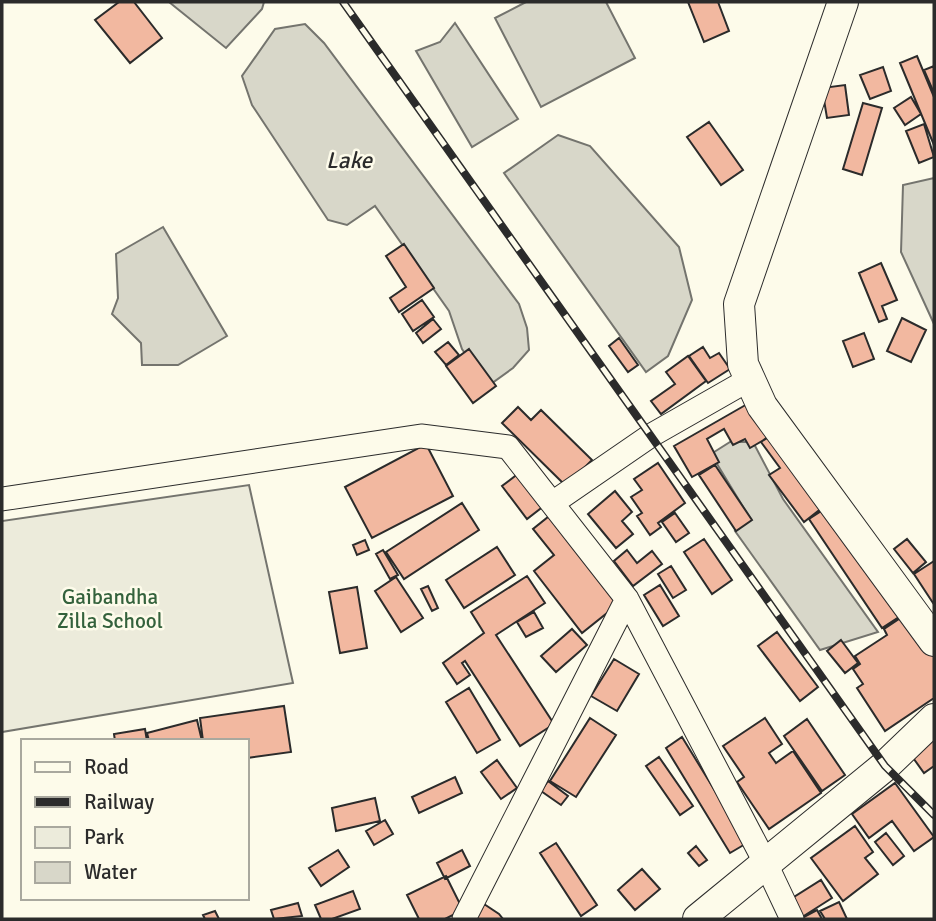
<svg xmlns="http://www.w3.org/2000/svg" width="936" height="921" font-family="Signika,sans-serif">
<rect width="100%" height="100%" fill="#fdfbea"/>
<path fill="#ecebdb" stroke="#74746e" stroke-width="2" d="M249 485 293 683 2 732V521Z"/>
<path fill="#d8d7c9" stroke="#74746e" stroke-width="2" d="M169 2H264L262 9 226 48Z
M526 2H606L635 58 541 107 495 18Z
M455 23 518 119 472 147 416 51 440 42Z
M305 24 324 43 519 304 527 328 529 350 513 368 488 386 462 349 449 311 375 206 347 225 328 220 252 105 242 76 275 29Z
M558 135 590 146 679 247 692 300 668 356 646 372 504 173Z
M934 178V324L901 252 903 185Z
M163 227 227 336 178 365H142L141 343 112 314 118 298 116 254Z
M730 442H753L783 499 878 632 820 650 735 531 751 520 711 454Z"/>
<path fill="#f2b8a0" stroke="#2b2b2b" stroke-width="2" d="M119 2H134L162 38 130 63 95 20Z
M688 2H718L729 31 704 42Z
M917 56 934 97V145L900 63Z
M934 66V93L924 70Z
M883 67 891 91 870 99 860 75Z
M845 85 849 115 827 118 822 88Z
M911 97 921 114 905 125 894 108Z
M863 103 882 108 862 175 843 169Z
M709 122 743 170 721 185 687 137Z
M924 124 934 157 919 163 906 131Z
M404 244 434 288 399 312 390 298 406 287 386 256Z
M881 263 897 300 882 306 887 319 879 322 859 273Z
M422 300 434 317 413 331 402 314Z
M902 318 926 330 911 362 887 351Z
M433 319 441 329 423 343 416 333Z
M864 333 874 359 853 367 843 341Z
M619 338 638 365 628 372 609 346Z
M448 342 459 355 446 365 435 352Z
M703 347 710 358 719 353 730 369 708 383 689 356Z
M469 349 496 386 473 403 446 366Z
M688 356 706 381 661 414 651 401 675 384 666 372Z
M756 399 776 433 750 448 745 439 733 445 724 429 707 439 719 462 692 477 674 446Z
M518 407 531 420 541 410 592 460 566 486 502 423Z
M774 432 827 504 804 522 769 475 780 468 761 442Z
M426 444 453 496 372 538 345 487Z
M658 463 685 503 658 523 661 527 650 535 637 516 642 513 631 497 642 490 634 479Z
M715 465 752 520 736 531 699 475Z
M523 470 549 502 527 519 502 486Z
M615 491 632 512 622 521 633 534 616 548 588 514Z
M462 503 479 530 404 579 386 552Z
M832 504 905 613 882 628 809 519Z
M553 513 622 601 582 633 534 571 554 555 533 529Z
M675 513 689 533 676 542 662 522Z
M704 539 732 580 712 594 684 552Z
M907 539 926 562 913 573 894 549Z
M365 540 369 550 357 555 353 545Z
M497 547 515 575 464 608 446 580Z
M383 550 398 575 390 579 376 554Z
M627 550 637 563 652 551 662 564 633 586 614 561Z
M934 561V602L933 603 914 574Z
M671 566 686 590 673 598 658 574Z
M527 576 545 603 496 635 554 724 520 746 465 661 462 663 470 675 457 684 443 663 484 633 471 612Z
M396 577 423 618 401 632 375 591Z
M660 585 679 616 663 626 644 595Z
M428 586 438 608 432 611 421 589Z
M357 587 367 648 340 653 329 592Z
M534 612 543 628 526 637 517 622Z
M908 613 934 652V698L885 731 857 688 863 684 853 669 860 664 855 656 887 635 884 629Z
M572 629 587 645 556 672 541 656Z
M777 632 818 687 800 701 758 646Z
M841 640 858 663 845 673 827 651Z
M614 659 639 674 617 711 591 696Z
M469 688 500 740 477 753 446 702Z
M284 706 291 752 247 758V741H203L200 718Z
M590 718 616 735 576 797 550 781Z
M765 718 782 744 769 753 776 763 793 751 821 793 769 829 737 782 744 777 723 746Z
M807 719 845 775 822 791 784 736Z
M197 720 202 741H149L147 733Z
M145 729 147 741H115L114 734Z
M682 737 747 843 730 853 666 748Z
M934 739V766L924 773 911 755Z
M659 757 693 806 680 815 646 766Z
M497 760 517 788 501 799 481 772Z
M455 777 462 793 419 813 412 797Z
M548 781 568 796 561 805 541 791Z
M895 783 934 837 914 851 892 821 869 838 852 814Z
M375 798 380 821 336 831 332 808Z
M385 820 393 834 374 845 366 831Z
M855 826 873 852 865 858 878 874 843 901 811 858Z
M886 833 904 856 893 865 875 842Z
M556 843 597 905 581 916 540 853Z
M696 846 707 860 699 866 688 853Z
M338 850 349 867 321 886 309 868Z
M462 850 470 866 445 879 437 863Z
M642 869 660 889 635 910 618 890Z
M446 876 463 910 445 919H419L407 895Z
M821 880 832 898 799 919 786 902Z
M353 891 360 909 332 919H321L315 905Z
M839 902 847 919H825L820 911Z
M298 903 302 916 274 919 271 910Z
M484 904 499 914 503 919H472Z
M817 910 822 919H800Z
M215 911 219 919H205L203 915Z"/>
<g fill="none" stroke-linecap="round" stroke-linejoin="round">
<defs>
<path id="minor" d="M2 499 421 436 508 447 627 599 766 864 792 919
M554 502 650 436 750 379
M464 919 627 599"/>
<path id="major" d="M843 2 739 304 743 364 762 406 934 641
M698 919 885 766 934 719"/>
</defs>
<use href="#minor" stroke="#2b2b2b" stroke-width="25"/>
<use href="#major" stroke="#2b2b2b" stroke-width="32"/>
<use href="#minor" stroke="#fdfbea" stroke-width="23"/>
<use href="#major" stroke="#fdfbea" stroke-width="30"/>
<defs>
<path id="rail" d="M343 2 885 766 934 815"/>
</defs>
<use href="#rail" stroke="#2b2b2b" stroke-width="8"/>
<use href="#rail" stroke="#fdfbea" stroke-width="5" stroke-dasharray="16" stroke-linecap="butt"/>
</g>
<g text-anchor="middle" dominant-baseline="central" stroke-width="5" stroke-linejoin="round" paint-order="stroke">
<g font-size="21" fill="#34623c" stroke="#fdfbea">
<text x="110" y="597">Gaibandha<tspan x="110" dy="24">Zilla School</tspan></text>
</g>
<g font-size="23" font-style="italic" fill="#2b2b2b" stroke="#fdfbea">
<text x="349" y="160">Lake</text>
</g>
</g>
<rect width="936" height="921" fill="none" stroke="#2b2b2b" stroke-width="7"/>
<rect x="21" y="739" width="228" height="161" fill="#fdfbea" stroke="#a9a89e" stroke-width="2"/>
<rect x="35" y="762" width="35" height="10" fill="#fdfbea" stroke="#a9a89e" stroke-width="2"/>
<text x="84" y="774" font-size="21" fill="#2b2b2b">Road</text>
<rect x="35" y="797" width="35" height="10" fill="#2b2b2b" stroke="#a9a89e" stroke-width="2"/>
<text x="84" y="809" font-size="21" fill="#2b2b2b">Railway</text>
<rect x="35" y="827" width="35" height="21" fill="#ecebdb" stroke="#a9a89e" stroke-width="2"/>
<text x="84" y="844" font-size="21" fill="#2b2b2b">Park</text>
<rect x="35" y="862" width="35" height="21" fill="#d8d7c9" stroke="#a9a89e" stroke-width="2"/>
<text x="84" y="879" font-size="21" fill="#2b2b2b">Water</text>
</svg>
